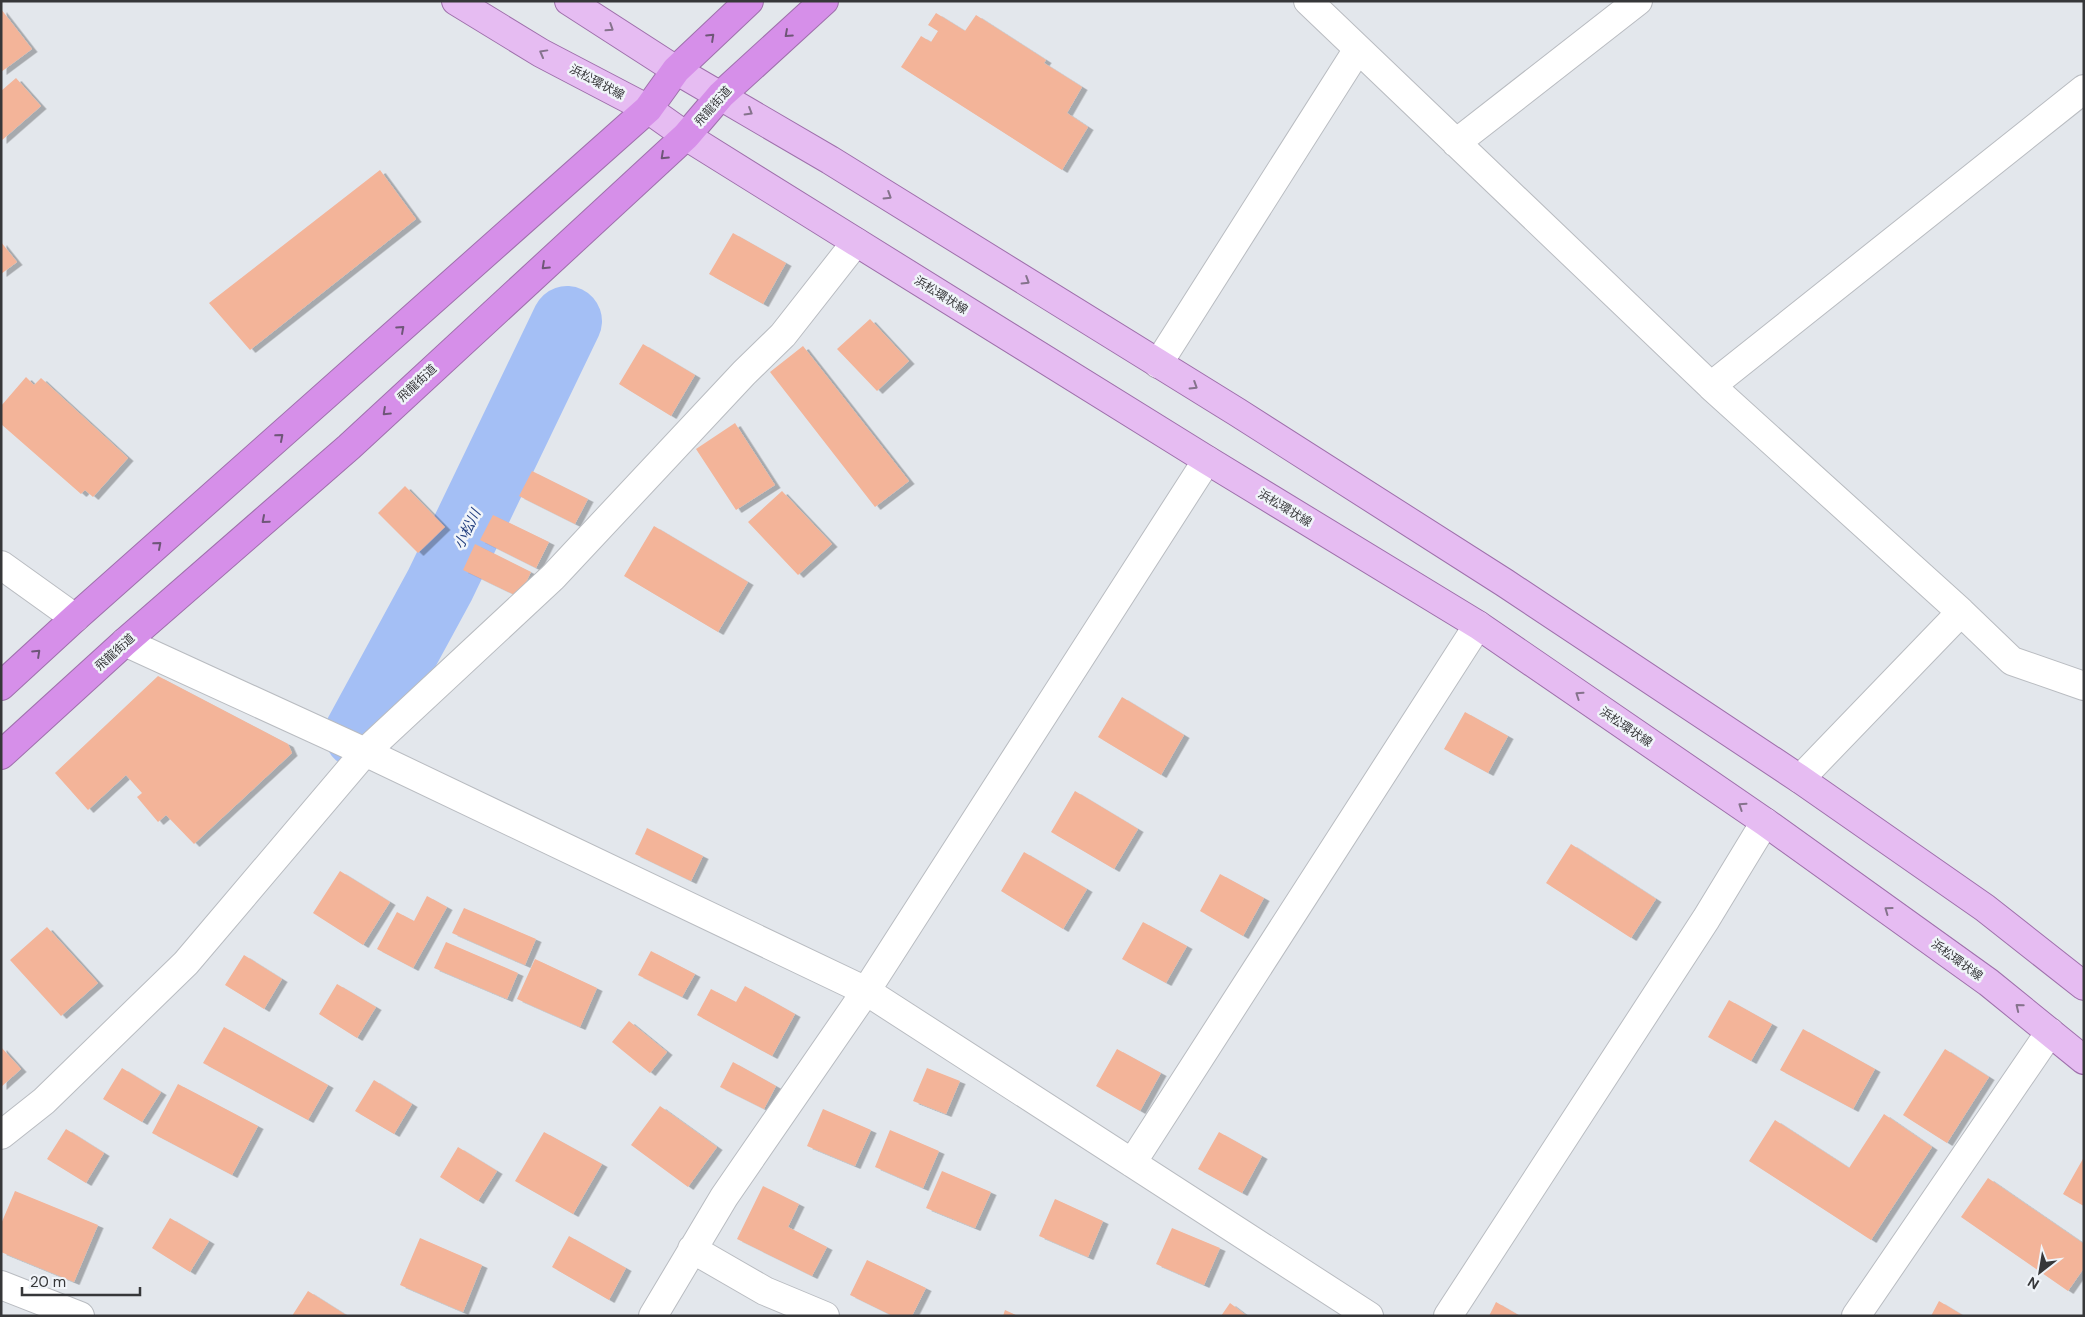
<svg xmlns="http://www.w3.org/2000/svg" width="2085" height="1317" font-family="'DM Sans','Noto Sans JP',sans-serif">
<defs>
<filter id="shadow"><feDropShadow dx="5.5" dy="3" stdDeviation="0" flood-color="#0004"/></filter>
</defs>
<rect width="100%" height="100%" fill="#e3e7ec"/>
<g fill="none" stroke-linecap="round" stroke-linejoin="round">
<path stroke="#a4bff5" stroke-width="70" d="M359 734 440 585 567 321"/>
</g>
<path fill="#f3b499" filter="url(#shadow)" d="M1 9 32 49 1 72Z
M936 13 965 31 976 15 1046 60 1044 63 1082 87 1067 113 1088 127 1062 170 901 67 921 36 931 42 938 31 928 25Z
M16 78 41 106 1 141V91Z
M380 170 416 219 250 350 209 303Z
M733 233 786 263 763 304 709 274Z
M1 242 17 262 1 274Z
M870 319 909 361 877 391 837 349Z
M643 344 695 375 671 416 619 384Z
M803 346 909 481 875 507 770 372Z
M26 377 34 385 41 378 128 458 93 497 85 490 81 494 1 424V406Z
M735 423 775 485 736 510 696 449Z
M532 471 588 499 575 524 519 496Z
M405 486 445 527 418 553 378 513Z
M782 491 832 544 798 575 748 522Z
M493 515 549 542 536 568 480 540Z
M654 526 748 582 718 632 624 576Z
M475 544 531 572 519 597 463 570Z
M158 676 288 744 292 753 194 844 166 815 158 822 137 797 142 793 126 775 88 810 55 773Z
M1122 697 1184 735 1161 775 1098 737Z
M1465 712 1508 736 1488 773 1444 749Z
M1075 791 1138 829 1114 869 1051 832Z
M647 828 703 856 691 881 635 854Z
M1571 844 1656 899 1631 938 1546 883Z
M1024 852 1087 889 1063 929 1001 891Z
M340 871 390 902 363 945 313 913Z
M1220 874 1264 898 1243 936 1200 911Z
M427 896 447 907 413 968 377 949 397 912 414 921Z
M464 908 536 939 525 965 452 933Z
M1143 922 1187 946 1166 983 1122 959Z
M47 927 98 983 61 1016 10 960Z
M446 942 518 973 507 999 434 968Z
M651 951 695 974 682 997 638 975Z
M244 955 282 979 264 1009 225 985Z
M535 959 597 988 580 1027 517 999Z
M337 984 376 1007 357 1038 319 1014Z
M745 986 795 1014 772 1056 697 1015 711 989 736 1002Z
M1729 1000 1772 1024 1751 1061 1708 1037Z
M629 1021 667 1052 650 1073 612 1042Z
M224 1027 328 1085 308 1120 203 1063Z
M1803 1029 1875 1069 1853 1109 1780 1070Z
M1 1047 21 1069 1 1087Z
M1117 1049 1161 1073 1140 1111 1096 1086Z
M1945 1049 1989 1077 1947 1143 1903 1115Z
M733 1062 776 1086 764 1109 720 1087Z
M122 1068 161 1092 142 1122 103 1099Z
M927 1068 960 1081 946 1114 913 1101Z
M374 1080 412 1104 394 1134 355 1111Z
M178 1084 258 1126 232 1175 152 1133Z
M660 1106 717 1147 688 1187 631 1145Z
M823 1109 871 1130 855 1166 807 1146Z
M1884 1114 1932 1147 1871 1240 1749 1161 1775 1120 1849 1168Z
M66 1129 104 1153 86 1183 47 1159Z
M890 1130 939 1151 923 1188 875 1167Z
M544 1132 602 1164 573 1214 515 1181Z
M1219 1132 1262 1156 1242 1193 1198 1169Z
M458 1147 497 1171 478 1201 440 1177Z
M2084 1157V1206L2063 1194Z
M942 1171 991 1192 975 1228 926 1208Z
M1988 1178 2084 1244V1268L2068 1291 1961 1217Z
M763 1186 799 1204 788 1227 827 1247 812 1276 737 1239Z
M15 1191 98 1225 74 1282 1 1252V1224Z
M1055 1199 1103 1221 1088 1257 1039 1236Z
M170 1218 209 1241 190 1272 152 1248Z
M1172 1228 1220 1248 1204 1285 1156 1264Z
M569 1236 626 1268 609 1300 552 1267Z
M420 1238 482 1265 463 1312 400 1285Z
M867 1260 926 1288 912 1316H893L850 1295Z
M308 1291 346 1315 345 1316H292Z
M1939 1301 1964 1316H1931Z
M1496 1302 1520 1316H1489Z
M1230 1303 1247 1316H1221Z
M1005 1310 1018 1316H1003Z"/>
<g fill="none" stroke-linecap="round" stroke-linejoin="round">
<defs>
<path id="street" d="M1308 1 1711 386 1961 612 2012 661 2084 686
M1456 143 1638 1
M1158 364 1358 49
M1711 386 2084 89
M1 565 75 618
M125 642 365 752 866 991 1369 1316
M1800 779 1961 612
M1 1135 44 1101 186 963 365 752 553 577 744 373 783 335 856 242
M1132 1163 1478 625
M692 1249 765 1291 825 1316
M1 1285 80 1316
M653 1316 724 1197 866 991 1207 460
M1448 1316 1706 919 1765 822
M1856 1316 2050 1032"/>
<path id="primary" d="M456 1 541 53 648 109 686 136 856 242 1207 460 1478 625 1765 822 1988 982 2084 1060
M569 1 676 70 830 160 1237 412 1505 583 1800 779 1985 908 2084 986"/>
<path id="highway" d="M1 686 75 618 648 109 676 70 749 1
M1 755 125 642 349 447 686 136 721 95 824 1"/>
</defs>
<use href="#street" stroke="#b9bcc1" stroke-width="30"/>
<use href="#primary" stroke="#9e70ab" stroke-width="30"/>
<use href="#highway" stroke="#9e70ab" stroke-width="30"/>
<use href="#street" stroke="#fff" stroke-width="28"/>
<use href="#primary" stroke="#e6bcf2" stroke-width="28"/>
<use href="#highway" stroke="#d68fe9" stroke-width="28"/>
</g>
<defs><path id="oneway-chevron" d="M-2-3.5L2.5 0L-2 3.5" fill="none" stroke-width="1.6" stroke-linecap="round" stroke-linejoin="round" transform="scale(1.25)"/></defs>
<g stroke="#85738c">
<use href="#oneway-chevron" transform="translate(610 28) rotate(33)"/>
<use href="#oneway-chevron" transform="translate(543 53) rotate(-151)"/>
<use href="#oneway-chevron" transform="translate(749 112) rotate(31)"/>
<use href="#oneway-chevron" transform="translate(888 196) rotate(32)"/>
<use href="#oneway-chevron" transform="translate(1026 281) rotate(32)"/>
<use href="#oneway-chevron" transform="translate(1194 386) rotate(32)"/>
<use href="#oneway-chevron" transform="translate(1579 695) rotate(-146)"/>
<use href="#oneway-chevron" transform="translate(1742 806) rotate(-146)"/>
<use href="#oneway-chevron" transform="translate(1888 910) rotate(-144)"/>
<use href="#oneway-chevron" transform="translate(2019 1007) rotate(-141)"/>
</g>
<g stroke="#6e5677">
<use href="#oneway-chevron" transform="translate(788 34) rotate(138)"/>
<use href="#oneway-chevron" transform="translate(711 37) rotate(-43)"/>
<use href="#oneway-chevron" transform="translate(664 156) rotate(137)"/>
<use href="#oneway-chevron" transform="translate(545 266) rotate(137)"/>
<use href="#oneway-chevron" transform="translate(401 329) rotate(-42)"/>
<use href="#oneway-chevron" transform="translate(386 412) rotate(137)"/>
<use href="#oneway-chevron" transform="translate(280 437) rotate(-41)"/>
<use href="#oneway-chevron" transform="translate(265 520) rotate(139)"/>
<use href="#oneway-chevron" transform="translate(158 545) rotate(-41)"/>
<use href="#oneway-chevron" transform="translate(37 653) rotate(-43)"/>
</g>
<g text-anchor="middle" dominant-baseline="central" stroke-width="5" stroke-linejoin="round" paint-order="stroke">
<g font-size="12" fill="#363739" stroke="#f0f4f9">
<text transform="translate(597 82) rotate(28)">浜松環状線</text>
<text transform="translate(713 106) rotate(-48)">飛龍街道</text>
<text transform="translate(941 295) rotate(32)">浜松環状線</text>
<text transform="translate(417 383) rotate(-43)">飛龍街道</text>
<text transform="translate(1285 508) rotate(31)">浜松環状線</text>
<text transform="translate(115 652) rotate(-42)">飛龍街道</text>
<text transform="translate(1626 727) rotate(34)">浜松環状線</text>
<text transform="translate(1957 960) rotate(36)">浜松環状線</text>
</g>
<g font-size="14" font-style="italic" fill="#254180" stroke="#f0f4f9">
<text transform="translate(467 529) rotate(-64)">小松川</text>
</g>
</g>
<rect width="2085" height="1317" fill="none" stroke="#363739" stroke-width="5"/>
<g transform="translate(2040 1272) rotate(211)" stroke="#f0f4f9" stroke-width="4" paint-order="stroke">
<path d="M0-4L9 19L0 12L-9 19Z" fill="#363739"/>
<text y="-8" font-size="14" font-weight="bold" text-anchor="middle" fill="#363739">N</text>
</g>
<path d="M22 1287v8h118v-8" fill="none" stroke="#363739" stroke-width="2.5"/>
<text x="30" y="1287" font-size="15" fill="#363739" stroke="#f0f4f9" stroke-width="4" paint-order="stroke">20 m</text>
</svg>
